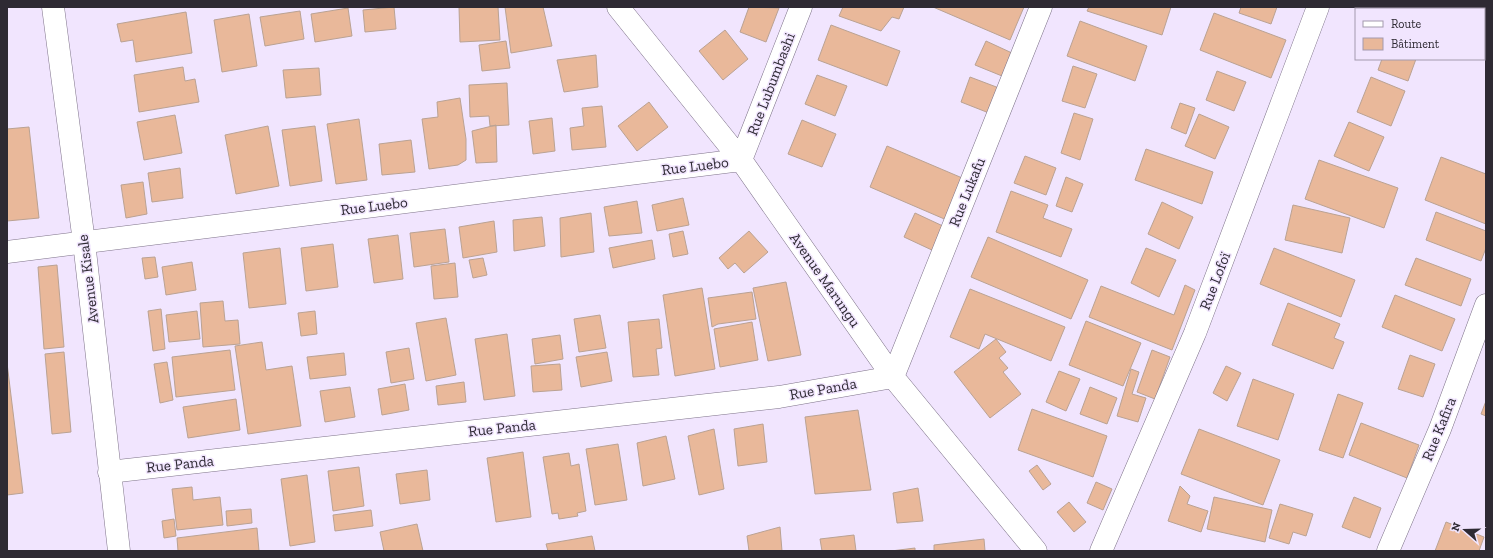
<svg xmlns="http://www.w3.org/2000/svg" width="1493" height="558" font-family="'Zilla Slab',serif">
  <rect width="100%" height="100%" fill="#f1e5fe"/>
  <path fill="#e9b89a" stroke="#baa293" d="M394,7L396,29L365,32L363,10Z
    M459,7H498L500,40L460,42Z
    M505,7H543L552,46L511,53Z
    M749,7L779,8L766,42L740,32Z
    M843,7H904L899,19L892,17L881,31L839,16Z
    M933,7H1024L1010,40Z
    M1089,7H1171L1162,35L1087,11Z
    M1241,7H1277L1271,24L1239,13Z
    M1398,7H1449L1454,9H1397Z
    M1473,7H1484L1483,9Z
    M348,8L352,36L315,42L311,14Z
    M300,11L304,39L265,46L260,17Z
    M186,12L192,53L136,62L133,40L121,42L117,24Z
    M1214,13L1286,40L1271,78L1200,50Z
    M249,14L257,66L222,72L214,20Z
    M1080,21L1147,46L1135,81L1067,56Z
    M1484,23L1486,24V59L1484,58Z
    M831,25L900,51L887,86L818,60Z
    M725,30L748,59L723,80L699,51Z
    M506,41L510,68L482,71L479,45Z
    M986,41L1012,53L1002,76L975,65Z
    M596,55L598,87L564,92L557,60Z
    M1382,59H1416L1408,81L1378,70Z
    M1073,66L1097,74L1085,108L1062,101Z
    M183,67L185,81L195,79L199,102L139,112L134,75Z
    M319,68L321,95L286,98L283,70Z
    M1217,71L1246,82L1234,111L1206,100Z
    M817,75L847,86L835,116L805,104Z
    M970,77L999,88L989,113L961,102Z
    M1371,77L1405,91L1391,126L1357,112Z
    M507,83L509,125L490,126L489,116L470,117L469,85Z
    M460,98L466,139V160L458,165L429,169L422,119L438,117L437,102Z
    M649,102L668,127L637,151L618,126Z
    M1180,103L1195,108L1186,134L1171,128Z
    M602,106L606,147L572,150L570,128L584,126L582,108Z
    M1074,113L1093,119L1080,160L1061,153Z
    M1199,114L1229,127L1215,159L1185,146Z
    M175,115L182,153L144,160L137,122Z
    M552,118L555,151L533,154L529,121Z
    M359,119L367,180L336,184L327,124Z
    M802,120L836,134L822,167L788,154Z
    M1349,122L1384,137L1369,171L1334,156Z
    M496,125L497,162L476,163L472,131Z
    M268,126L279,186L236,194L225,135Z
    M315,126L322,181L290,186L282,130Z
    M29,127L39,218L7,221V129Z
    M411,140L415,172L382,175L379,144Z
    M887,146L967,180L949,221L870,187Z
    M1146,149L1213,172L1202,204L1135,180Z
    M1025,156L1056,168L1046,195L1014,183Z
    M1441,157L1486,174V224L1425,200Z
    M1319,160L1398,188L1384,228L1305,199Z
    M180,168L183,198L152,202L148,173Z
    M1066,177L1083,184L1072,212L1056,206Z
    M143,182L147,214L126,218L121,185Z
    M1011,191L1048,205L1043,218L1072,229L1061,257L996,232Z
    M683,198L689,225L657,231L652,205Z
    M637,201L642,233L609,236L604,207Z
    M1162,202L1193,217L1179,249L1148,234Z
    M1293,205L1350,218L1342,253L1285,240Z
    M1436,212L1486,231V248L1481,261L1426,240Z
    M591,213L594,252L561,257L560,218Z
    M915,213L945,227L934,251L904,237Z
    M542,217L545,246L514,251L513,220Z
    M494,221L497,252L463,258L459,227Z
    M445,229L449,262L414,267L410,233Z
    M683,231L688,254L673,257L669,234Z
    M749,231L768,252L744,273L735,263L728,269L719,258Z
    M398,235L403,279L374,283L368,239Z
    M988,237L1088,280L1071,319L971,277Z
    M652,240L655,259L613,268L609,248Z
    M333,244L338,287L306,291L301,248Z
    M280,248L286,304L249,308L243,253Z
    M1146,248L1176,260L1159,297L1131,283Z
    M1274,248L1355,280L1341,317L1260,284Z
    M155,257L158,277L145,279L142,258Z
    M483,258L487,275L473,278L469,260Z
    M1416,258L1471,279L1461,306L1405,285Z
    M192,262L196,290L166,295L162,267Z
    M455,263L458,297L434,299L431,266Z
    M57,265L64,347L44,349L38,267Z
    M786,282L801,355L768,361L753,288Z
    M1185,285L1195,290L1172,350L1089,317L1101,286L1174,315Z
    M702,288L715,369L675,376L663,295Z
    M970,289L1065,327L1051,361L985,334L979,349L950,337Z
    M752,292L756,319L718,324L712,327L708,298Z
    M1395,295L1455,319L1442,351L1382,327Z
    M223,301L225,321L238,320L240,344L203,347L200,303Z
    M1288,303L1340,324L1334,338L1344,342L1333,369L1272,345Z
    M161,309L165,349L153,351L148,311Z
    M197,311L200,339L169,342L166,315Z
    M315,311L317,334L301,336L298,313Z
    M600,315L606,348L579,352L574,319Z
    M446,318L456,375L426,381L416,323Z
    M659,319L662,348L656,349L659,375L633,377L628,322Z
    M1086,321L1141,343L1123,386L1069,365Z
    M752,322L758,360L720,367L714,329Z
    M507,334L515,396L484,400L475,339Z
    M560,335L563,359L535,364L532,339Z
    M996,339L1006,352L999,358L1008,368L1003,372L1021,394L990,418L954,372Z
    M262,342L266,370L292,366L301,426L248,434L235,346Z
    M409,348L414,379L391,383L386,352Z
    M230,350L235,390L176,397L172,357Z
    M1152,350L1170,357L1155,399L1137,392Z
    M64,352L71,432L52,434L45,354Z
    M607,352L612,381L581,387L576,357Z
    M344,353L346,375L310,379L307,357Z
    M1410,355L1435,364L1423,397L1398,389Z
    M167,362L173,400L160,403L154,364Z
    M7,363L23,493L7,495Z
    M560,364L562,390L533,392L531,366Z
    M1226,366L1241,373L1227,401L1213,393Z
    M1131,369L1139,372L1132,394L1146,398L1138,422L1117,416Z
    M1059,371L1080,379L1066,411L1046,402Z
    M1253,379L1294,394L1278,440L1237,426Z
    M464,382L466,402L438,405L436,386Z
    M405,384L409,410L382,415L378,389Z
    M350,387L355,417L325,422L320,391Z
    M1090,387L1117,398L1107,424L1080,414Z
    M1338,394L1363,403L1343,458L1319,450Z
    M236,399L240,430L188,438L183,407Z
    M1486,401V416L1481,414Z
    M1032,409L1107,436L1093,477L1018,450Z
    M858,410L871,490L815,494L805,417Z
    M1361,423L1419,445L1407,478L1349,455Z
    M763,424L767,462L738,466L734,429Z
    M714,429L724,489L699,495L688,436Z
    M1199,429L1280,460L1263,505L1181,474Z
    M666,436L675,479L643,486L637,443Z
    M618,444L627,500L595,505L586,449Z
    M523,452L531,517L496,522L487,458Z
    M569,453L571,466L579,464L586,511L577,513L578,516L559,519L558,513L552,514L543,457Z
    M1037,465L1051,484L1043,490L1029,471Z
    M359,467L364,506L333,511L328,471Z
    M427,470L430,500L400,504L396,474Z
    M307,475L315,542L290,546L281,479Z
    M1096,482L1112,489L1103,510L1087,503Z
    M1180,486L1190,496L1187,504L1208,511L1201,532L1168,521Z
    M192,487L193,500L220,497L223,525L177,530L172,489Z
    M918,488L923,521L897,523L893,493Z
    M1214,497L1272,510L1265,542L1207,529Z
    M1354,497L1381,508L1370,538L1342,527Z
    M1069,502L1086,522L1074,532L1057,512Z
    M1280,504L1313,514L1306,536L1293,532L1289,544L1269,538Z
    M251,509L252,523L227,526L226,511Z
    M371,510L373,526L335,531L333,515Z
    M174,519L176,536L164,538L162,521Z
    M1446,522L1484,537L1479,551H1435Z
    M417,524L423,551H384L380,532Z
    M780,527L782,551H749L747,536Z
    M257,528L259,551H178L177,538Z
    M854,535L856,551H822L820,539Z
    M592,536L595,551H548L546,544Z
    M984,539L985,551H934V545Z
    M915,548V551H891Z"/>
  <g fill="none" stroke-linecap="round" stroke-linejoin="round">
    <defs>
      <path id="street" d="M618,7L741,160L893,377L1036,551
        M7,252L741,160L801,7
        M109,472L779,397L893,377L1041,7
        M1101,551L1195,333L1318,7
        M1388,551L1440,429L1486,305"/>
      <path id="secondary" d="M53,7L84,242L119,551"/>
    </defs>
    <use href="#street" stroke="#7e7389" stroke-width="23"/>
    <use href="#secondary" stroke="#7e7389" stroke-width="23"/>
    <use href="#street" stroke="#fff" stroke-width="22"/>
    <use href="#secondary" stroke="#fff" stroke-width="22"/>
  </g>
  <g text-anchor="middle" stroke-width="3" stroke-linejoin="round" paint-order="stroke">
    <g font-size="15" fill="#2e2a33" stroke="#f1e5fe">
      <text transform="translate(771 84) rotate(-69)" y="5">Rue Lubumbashi</text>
      <text transform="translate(695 166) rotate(-7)" y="5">Rue Luebo</text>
      <text transform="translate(967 192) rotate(-68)" y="5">Rue Lukafu</text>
      <text transform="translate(374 206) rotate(-7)" y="5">Rue Luebo</text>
      <text transform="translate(88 279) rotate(-97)" y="5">Avenue Kisale</text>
      <text transform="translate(825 280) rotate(55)" y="5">Avenue Marungu</text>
      <text transform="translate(1215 281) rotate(-69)" y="5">Rue Lofoï</text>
      <text transform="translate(823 389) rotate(-10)" y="5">Rue Panda</text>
      <text transform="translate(502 428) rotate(-6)" y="5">Rue Panda</text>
      <text transform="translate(1439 429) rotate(-68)" y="5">Rue Kafira</text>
      <text transform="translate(180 464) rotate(-6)" y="5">Rue Panda</text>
    </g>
  </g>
  <rect width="1493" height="558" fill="none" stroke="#2e2a33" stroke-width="16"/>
  <rect x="1355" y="8" width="130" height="52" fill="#f1e5fe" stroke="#a39aad"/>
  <rect x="1363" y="21" width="20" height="6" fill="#ffffff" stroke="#a39aad"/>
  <text x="1391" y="28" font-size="12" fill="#2e2a33">Route</text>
  <rect x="1363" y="38" width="20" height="12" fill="#e9b89a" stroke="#a39aad"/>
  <text x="1391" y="48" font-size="12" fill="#2e2a33">Bâtiment</text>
  <g transform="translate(1465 530) rotate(290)" stroke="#f1e5fe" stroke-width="3" paint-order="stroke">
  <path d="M0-3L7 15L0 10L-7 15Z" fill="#2e2a33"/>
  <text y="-6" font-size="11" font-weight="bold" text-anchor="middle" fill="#2e2a33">N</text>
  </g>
</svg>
